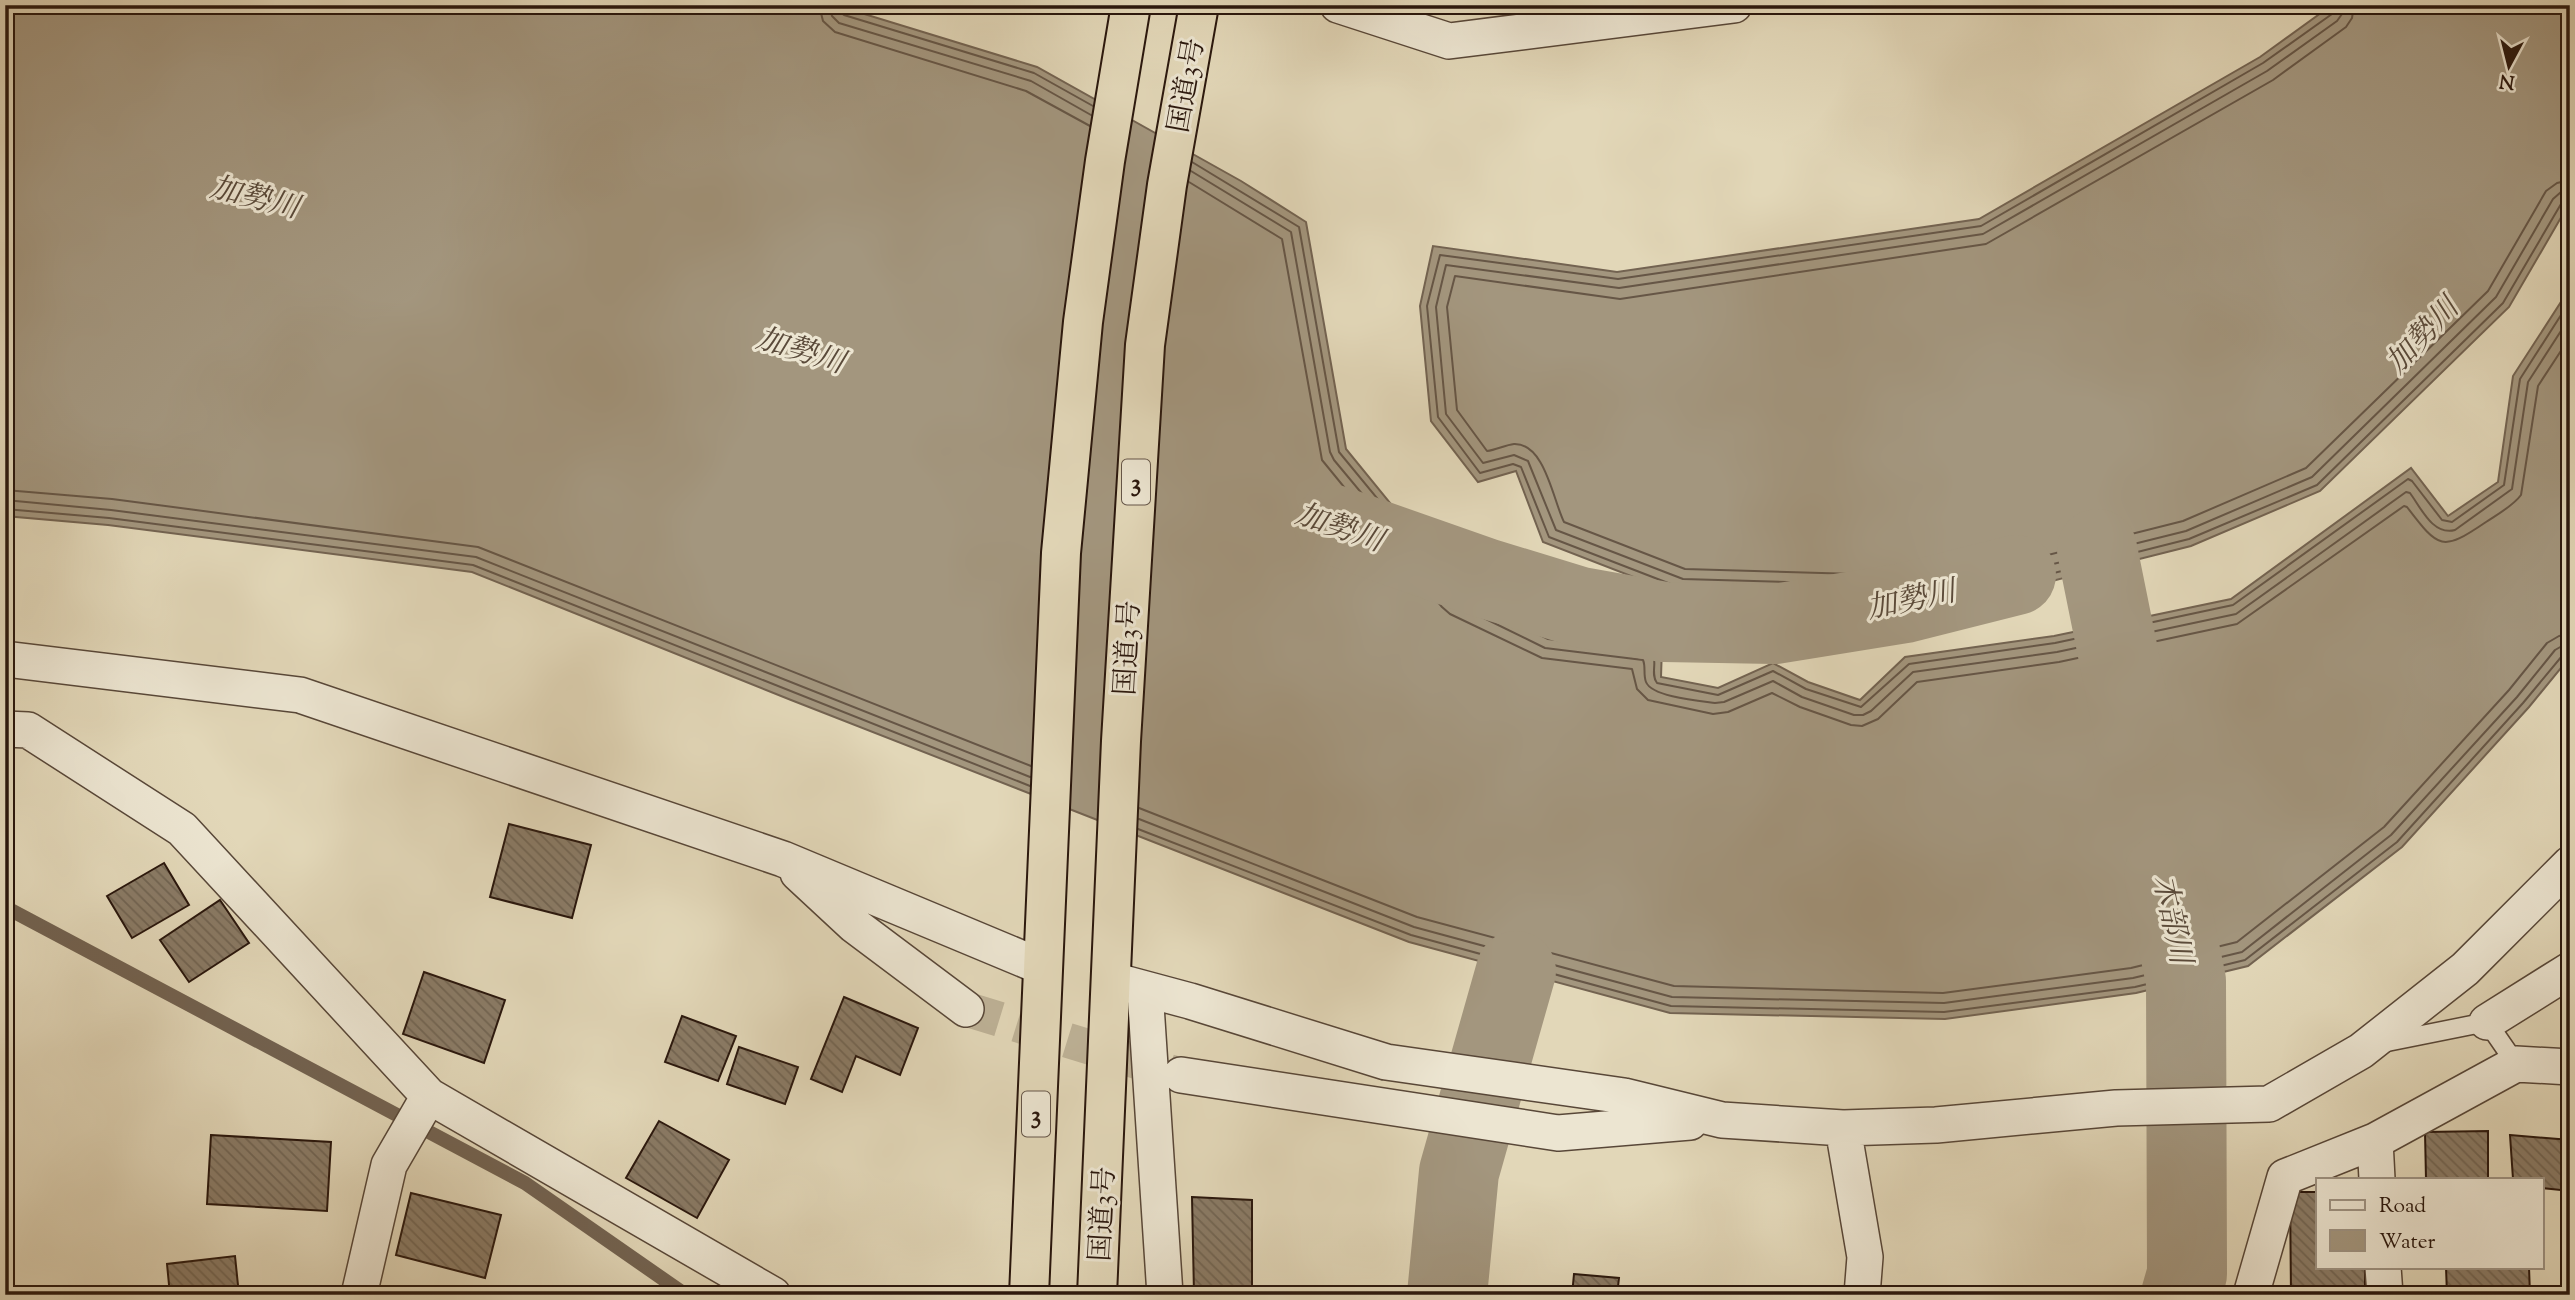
<svg xmlns="http://www.w3.org/2000/svg" width="2575" height="1300" font-family="'Sorts Mill Goudy','Noto Serif JP',serif">
  <defs>
    <pattern id="building-back-hatch" width="6" height="6" patternUnits="userSpaceOnUse" patternTransform="scale(1.75)"><rect width="6" height="6" fill="#8a7b66"/><path d="M-1 5l2 2M0 0l6 6M5-1l2 2" fill="none" stroke="#716452"/></pattern>
  </defs>
  <rect width="100%" height="100%" fill="#e2d7b8"/>
  <filter id="stains"><feTurbulence type="fractalNoise" baseFrequency=".00286" numOctaves="4"/><feColorMatrix values="0 0 0 0 .2 0 0 0 0 .09 0 0 0 0 .02 0 0 0 .5 -.17"/></filter>
  <radialGradient id="worn" r=".72"><stop offset=".6" stop-color="#630" stop-opacity="0"/><stop offset="1" stop-color="#630" stop-opacity=".3"/></radialGradient>
  <path fill="#a3967e" stroke="#736351" stroke-width="2" d="M5,5H835L1037,67L1241,181L1306,222L1346,449L1461,590L1550,633L1662,646L1661,677L1718,688L1773,663L1808,682L1860,700L1905,657L2054,636L2231,599L2411,468L2448,516L2498,482L2513,376L2570,288V657L2529,707L2402,847L2248,966L2136,993L1945,1019L1670,1013L1409,942L791,700L472,572L108,525L5,516Z
    M2332,5H2570V202L2509,307L2320,491L2191,546L1964,603L1680,595L1543,542L1516,471L1478,482L1431,421L1420,306L1433,246L1617,272L1979,219L2260,57Z"/>
  <g fill="none" stroke-linecap="round" stroke-linejoin="round">
    <path stroke="#665646" stroke-width="2" d="M819,5L823,21L835,32L1026,91L1090,126
      M829,5L832,16L839,23L1031,81L1091,115
      M838,5L839,11L844,15L1034,73L1093,106
      M2335,5L2332,14L2263,63L1981,226L1618,279L1440,255L1427,306L1438,417L1480,473L1513,464L1521,467L1549,537L1681,588L1962,596L2189,539L2317,485L2503,303L2561,204L2570,200
      M2344,5L2342,14L2337,21L2267,71L1983,234L1619,288L1446,265L1436,307L1446,414L1483,463L1514,455L1528,461L1556,530L1683,579L1961,587L2186,531L2312,477L2496,297L2553,199L2561,192L2570,191
      M2354,5L2352,18L2346,27L2273,80L1986,244L1620,299L1455,276L1447,307L1457,410L1487,451C1496,450 1505,445 1514,444C1545,443 1553,500 1564,522L1685,569L1960,577L2183,521L2306,468L2488,291L2546,191L2557,183L2570,180
      M1192,162L1299,227L1339,452L1456,594L1548,639L1652,652C1658,661 1650,674 1657,683L1718,695L1773,671L1806,689L1861,707L1909,664L2055,643L2233,605L2408,479L2412,481L2442,520L2452,522L2504,485L2520,379L2570,301
      M1191,171L1291,232L1330,452L1334,460L1453,603L1545,648L1643,660C1646,667 1643,674 1646,682C1652,697 1700,701 1715,703L1724,702L1773,681L1802,697L1854,715H1863L1871,711L1913,672L2057,652L2236,614L2406,492L2410,493C2421,508 2433,536 2455,530L2512,489L2528,382L2570,317
      M1189,182L1282,239L1322,460L1442,607L1450,614L1542,658L1632,669L1637,689L1648,700L1713,714L1728,712L1772,693L1800,707L1851,725L1862,726L1878,719L1917,682L2059,662L2237,624L2404,506L2407,507C2439,549 2442,552 2486,522C2498,514 2513,506 2521,495L2538,386L2570,337
      M5,490L112,499L478,547L1031,766
      M5,500L111,510L476,557L1030,777
      M5,509L109,518L473,565L1030,786
      M1139,808L1417,917L1674,986L1943,993L2131,968L2237,942L2384,827L2509,690L2547,643L2559,636L2570,634
      M1139,819L1414,927L1672,997L1944,1003L2133,978L2242,952L2391,835L2517,697L2555,650L2562,646L2570,645
      M1138,829L1411,935L1671,1006L1944,1012L2135,987L2245,960L2397,842L2523,703L2562,656L2570,653"/>
    <path stroke="#736351" stroke-width="14" d="M5,907L525,1183L686,1295"/>
    <path stroke="#a3967e" stroke-width="80" d="M1334,525L1485,578L1580,607L1664,622L1775,624L1905,603L2016,575
      M2097,549L2134,732
      M2164,874L2186,981L2187,1274L2181,1295
      M1447,1295L1459,1172L1516,971"/>
  </g>
  <path fill="url(#building-back-hatch)" stroke="#2a170d" stroke-width="2" d="M509,824L591,845L572,918L490,897Z
    M164,863L189,905L132,938L107,896Z
    M220,900L249,943L189,982L160,940Z
    M424,972L505,1000L484,1063L403,1034Z
    M844,997L918,1028L900,1075L856,1056L842,1092L811,1079Z
    M682,1016L736,1036L718,1081L665,1062Z
    M739,1047L798,1067L785,1104L727,1084Z
    M659,1121L729,1160L697,1218L626,1178Z
    M2488,1131V1179H2426L2425,1132Z
    M211,1135L331,1142L327,1211L207,1204Z
    M2510,1135L2570,1140V1191L2542,1188V1179H2513Z
    M2290,1192H2318V1267H2365V1292L2291,1294Z
    M411,1193L501,1215L485,1278L396,1255Z
    M1192,1197L1252,1200V1295L1194,1294Z
    M235,1256L239,1295H170L167,1264Z
    M2446,1267H2529L2530,1295H2447Z
    M1574,1274L1619,1278L1617,1295H1572Z"/>
  <g fill="none" stroke-linecap="round" stroke-linejoin="round">
    <path stroke="#bdb196" stroke-width="35" stroke-dasharray="35 18" stroke-linecap="butt" d="M966,1009L1177,1074"/>
    <defs>
      <path id="lane" d="M2382,1043L2487,1022L2516,1064"/>
      <path id="street" d="M1338,5L1449,41L1734,5
        M5,659L300,695L783,859L1042,967
        M5,729L28,730L182,829L429,1096L773,1295
        M798,873L854,925L966,1009
        M1112,980L1190,1001L1386,1062L1624,1096L1722,1120L1843,1128L1936,1125L2116,1108L2269,1104L2361,1051L2465,969L2570,864
        M1145,990L1165,1295
        M2487,1022L2570,970
        M1181,1075L1558,1133L1690,1122
        M1843,1128L1865,1257L1862,1295
        M2375,1141L2377,1179
        M2383,1267L2385,1295
        M359,1295L389,1165L429,1096
        M2251,1295L2285,1177L2375,1141L2516,1064L2570,1067"/>
      <path id="highway" d="M1029,1295L1061,553L1083,322L1105,161L1131,5
        M1097,1295L1121,741L1145,345L1167,185L1199,5"/>
    </defs>
    <use href="#lane" stroke="#584738" stroke-width="21"/>
    <use href="#street" stroke="#584738" stroke-width="38"/>
    <use href="#highway" stroke="#2a170d" stroke-width="42"/>
    <use href="#lane" stroke="#ece5d1" stroke-width="18"/>
    <use href="#street" stroke="#ece5d1" stroke-width="35"/>
    <use href="#highway" stroke="#e2d7b8" stroke-width="38"/>
  </g>
  <g text-anchor="middle" stroke-width="6" stroke-linejoin="round" paint-order="stroke">
    <g fill="#ece5d1" stroke="#645548" stroke-width="2">
      <rect x="1122" y="459.5" width="28" height="45" rx="5"/>
      <rect x="1022" y="1091.5" width="28" height="45" rx="5"/>
    </g>
    <g font-size="26" font-weight="bold" fill="#2a170d">
      <text x="1136" y="491">3</text>
      <text x="1036" y="1123">3</text>
    </g>
    <g font-size="28" fill="#2a170d" stroke="#ece5d1">
      <text transform="translate(1185 85) rotate(-80)" y="10">国道3号</text>
      <text transform="translate(1126 648) rotate(-87)" y="10">国道3号</text>
      <text transform="translate(1101 1214) rotate(-87)" y="10">国道3号</text>
    </g>
    <g font-size="30" font-style="italic" fill="#5a4a3a" stroke="#ece5d1">
      <text transform="translate(255 197) rotate(14)" y="10">加勢川</text>
      <text transform="translate(2422 335) rotate(-47)" y="10">加勢川</text>
      <text transform="translate(801 350) rotate(17)" y="10">加勢川</text>
      <text transform="translate(1340 527) rotate(19)" y="10">加勢川</text>
      <text transform="translate(1911 599) rotate(-12)" y="10">加勢川</text>
      <text transform="translate(2173 919) rotate(78)" y="10">木部川</text>
    </g>
  </g>
  <rect width="2575" height="1300" fill="none" stroke="#e2d7b8" stroke-width="28"/>
  <rect x="7" y="7" width="2561" height="1286" fill="none" stroke="#2a170d" stroke-width="3.5"/>
  <rect x="14" y="14" width="2547" height="1272" fill="none" stroke="#2a170d" stroke-width="2"/>
  <rect x="2316" y="1178" width="228" height="91" fill="#ece5d1" stroke="#9e9383" stroke-width="2"/>
  <rect x="2330" y="1200" width="35" height="10" fill="#ece5d1" stroke="#9e9383" stroke-width="2"/>
  <text x="2379" y="1212" font-size="21" fill="#2a170d">Road</text>
  <rect x="2330" y="1230" width="35" height="21" fill="#a3967e" stroke="#9e9383" stroke-width="2"/>
  <text x="2379" y="1248" font-size="21" fill="#2a170d">Water</text>
  <g transform="translate(2509 66) rotate(187)" stroke="#ece5d1" stroke-width="5" paint-order="stroke">
  <path d="M0-5L12 26L0 18L-12 26Z" fill="#2a170d"/>
  <text y="-10" font-size="19" font-weight="bold" text-anchor="middle" fill="#2a170d">N</text>
  </g>
  <rect width="100%" height="100%" filter="url(#stains)"/>
  <rect width="100%" height="100%" fill="url(#worn)"/>
</svg>
